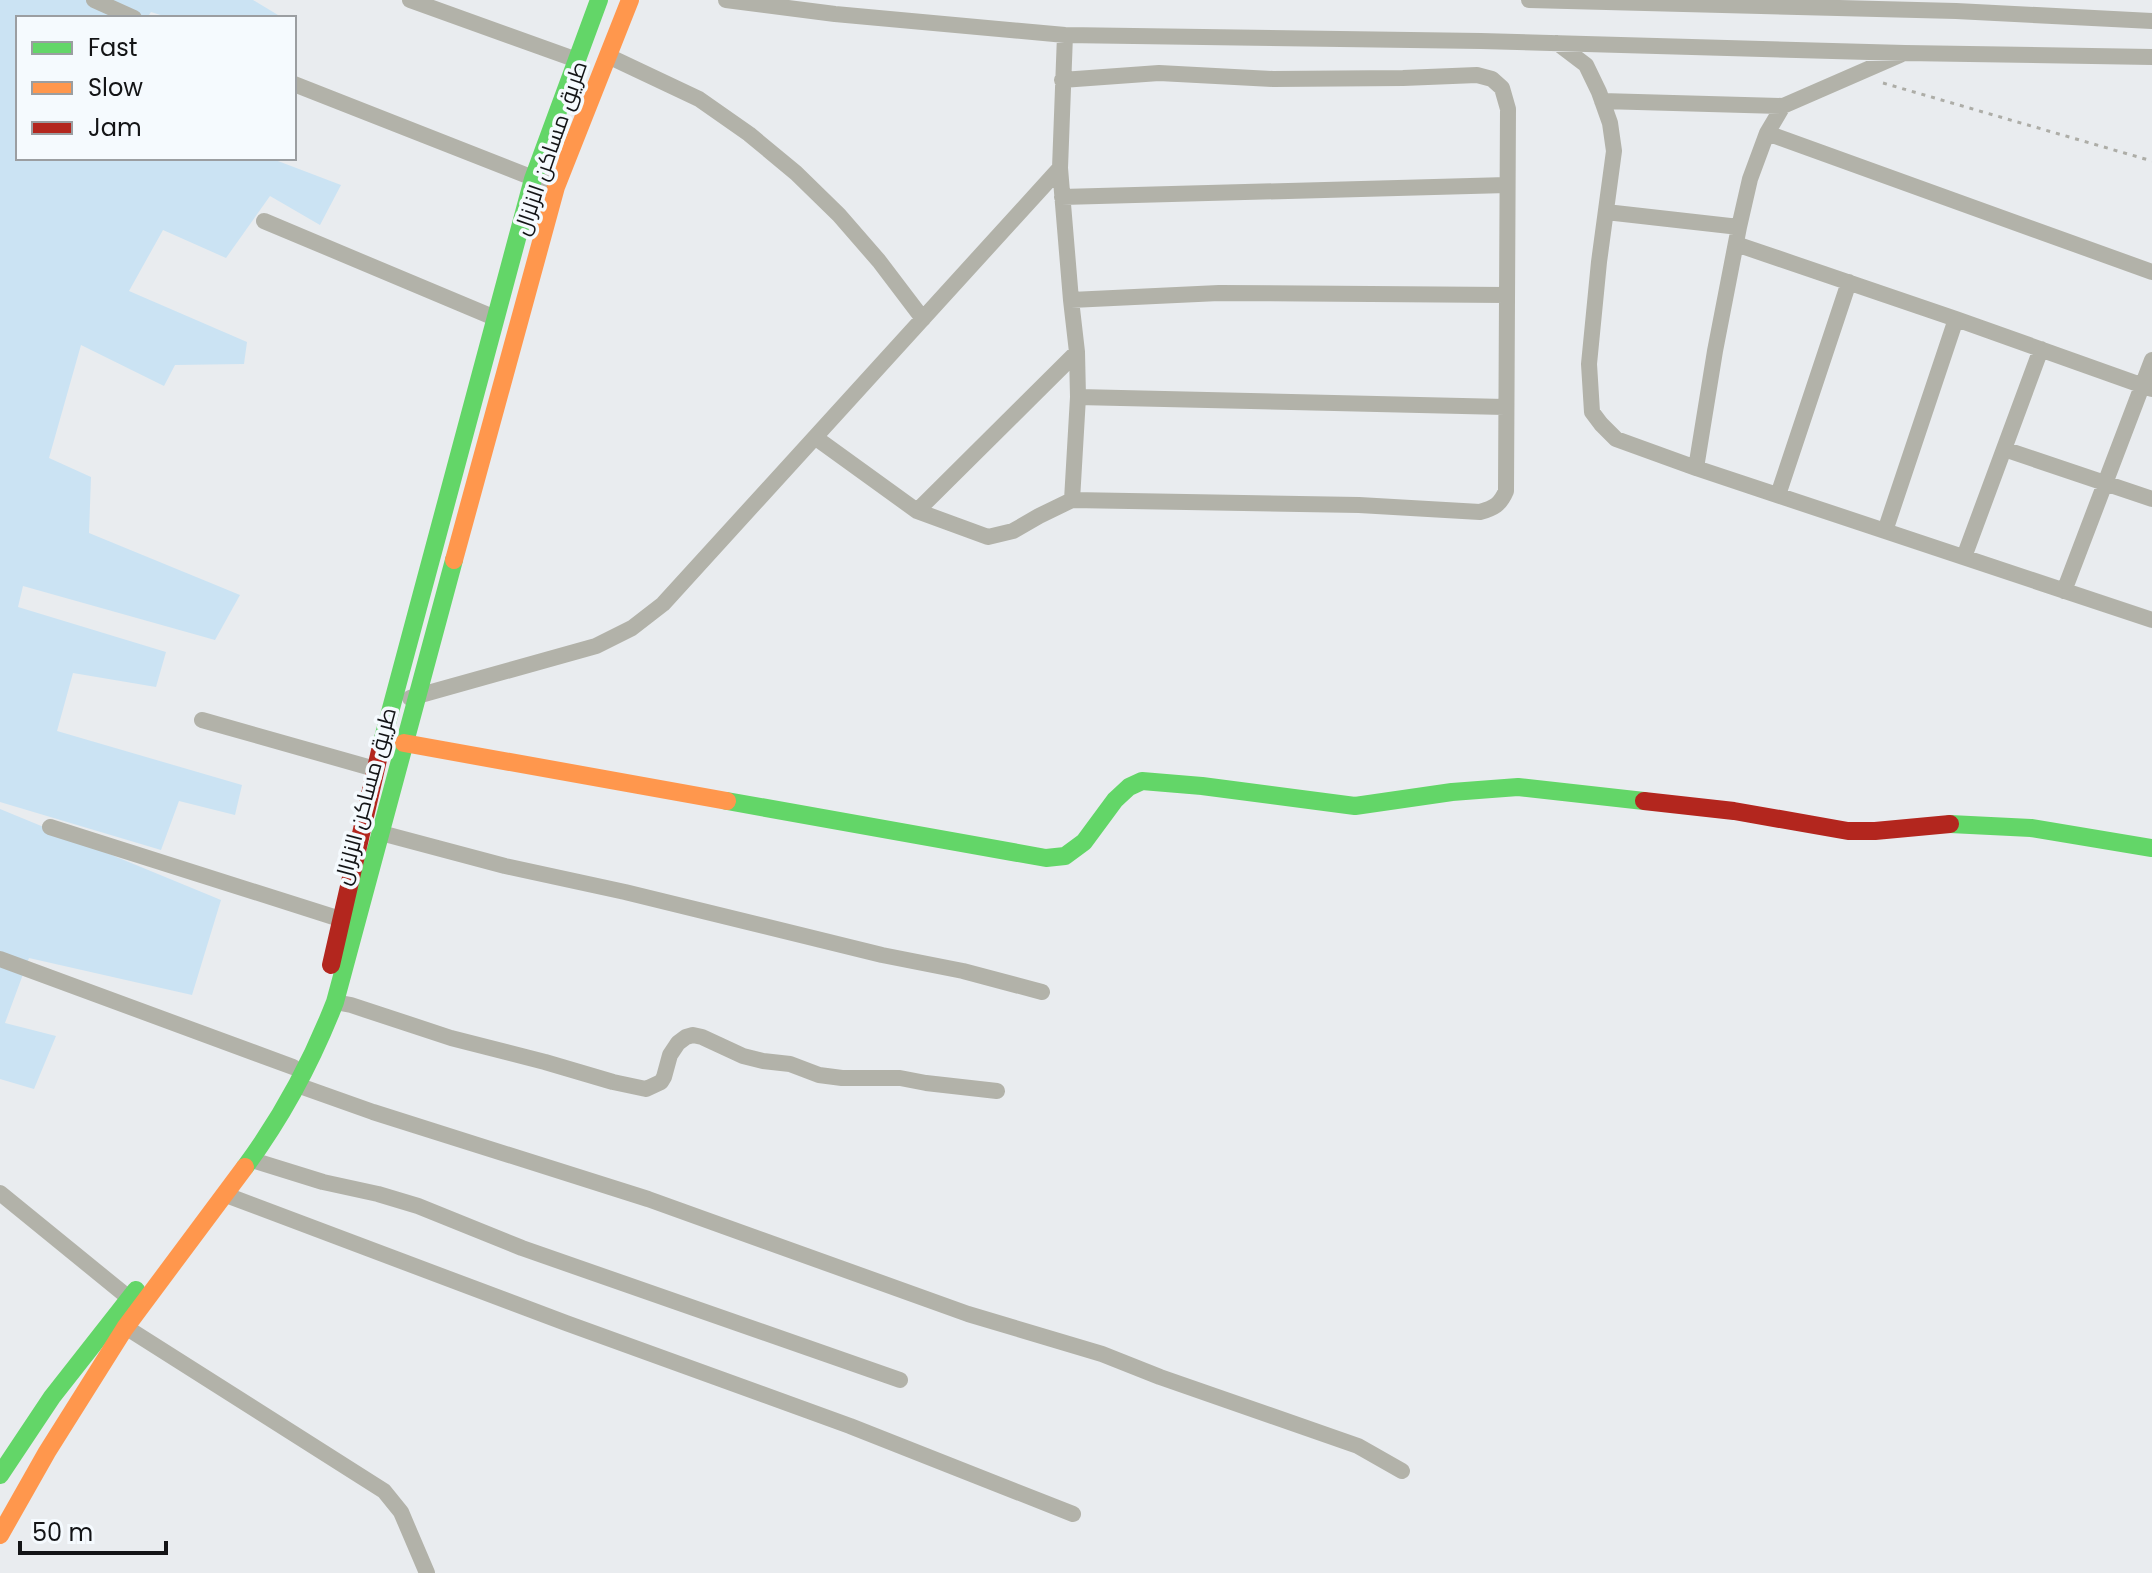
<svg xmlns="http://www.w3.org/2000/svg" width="2152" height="1573" font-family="Poppins,Cairo,sans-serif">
  <rect width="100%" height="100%" fill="#e9ecef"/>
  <path fill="#cbe3f3" d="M0,0H253L278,15L276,18H170L151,12L147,18H18V158H270L341,185L320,225L270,196L226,258L163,230L129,291L247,342L244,364L175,365L164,386L81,345L49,458L91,477L89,533L240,595L215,640L23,586L18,607L166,652L156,687L73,673L57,731L242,785L235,815L179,801L161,850L0,802Z
    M0,809L221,900L192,995L29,958L5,1023L56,1036L34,1089L0,1079Z"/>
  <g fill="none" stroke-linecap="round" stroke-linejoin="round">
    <path stroke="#adada7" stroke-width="3" stroke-dasharray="4 6" stroke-linecap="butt" d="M1883,83L2152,161"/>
    <path stroke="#b2b2a9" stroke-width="16" d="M94,0L134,18
      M410,0L577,60
      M726,0L835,14L1065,35L1481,41L1905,53L2152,57
      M1529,0L1956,11L2152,21
      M1065,35L1060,168L1071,300L1077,352L1078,397L1072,500
      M1557,43L1586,65L1599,92L1610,123L1614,151L1599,262L1589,364L1592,412L1601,424L1616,439L1696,468L2152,620
      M608,56L699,99L749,134L796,173L839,215L879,261L923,319
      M294,84L556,187
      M1602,101L1783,106
      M1767,133L2152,272
      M1062,197L1507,185
      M1606,212L1739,227
      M264,221L495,318
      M1736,244L1956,319L2152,389
      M1071,300L1219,293L1506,295
      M1078,397L1505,407
      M816,438L917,511L988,537L1013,531L1039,516L1072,500L1359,505L1480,512C1494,508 1500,505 1506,491L1508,109L1502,88L1492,79L1477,75L1403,78L1273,79L1159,73L1062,80
      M2004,449L2152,499
      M1696,468L1715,351L1739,227L1750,179L1767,133L1783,106L1900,55
      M1778,495L1849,282
      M917,511L1077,352
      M1885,531L1956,319
      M1964,557L2041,349
      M2064,591L2152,360
      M410,698L596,646L632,628L663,604L1060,168
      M202,720L375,769
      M50,827L340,919
      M381,833L505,866L625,892L882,955L963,971L1042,992
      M0,959L293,1067
      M335,1002L351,1005L451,1038L545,1062L613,1082L646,1089L661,1082L664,1077L670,1055L678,1043L686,1037L693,1035L702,1037L743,1056L763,1061L790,1064L819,1075L842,1078H900L926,1083L997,1091
      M297,1085L373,1112L648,1199L968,1314L1102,1354L1160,1377L1358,1446L1402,1471
      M252,1160L323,1182L378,1194L418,1206L522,1248L900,1380
      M0,1193L129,1298
      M226,1195L566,1323L850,1426L1073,1514
      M116,1321L384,1491L401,1512L427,1573"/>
    <path stroke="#63d668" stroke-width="18" d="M382,742L533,179L599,0
      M727,801L1046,858L1065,856L1084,842L1115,800L1129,787L1142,781L1202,786L1355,806L1452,792L1518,787L1644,801
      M1950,824L2031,828L2152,848
      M245,1167C282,1117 312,1061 335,1002L454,560
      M0,1475L52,1397L136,1290"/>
    <path stroke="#ff974d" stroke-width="18" d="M454,560L556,187L630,0
      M404,743L727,801
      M0,1535L47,1452L125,1328L245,1167"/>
    <path stroke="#b3261e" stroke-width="18" d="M1644,801L1734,811L1848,831H1875L1950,824
      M331,965L382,742"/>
  </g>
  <g text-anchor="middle" stroke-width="7" stroke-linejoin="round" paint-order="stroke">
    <g font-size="22" fill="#131416" stroke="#f5fafe">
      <text transform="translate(550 148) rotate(-71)" y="8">طريق مساكن الزلزال</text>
      <text transform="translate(365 796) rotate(-75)" y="8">طريق مساكن الزلزال</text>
    </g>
  </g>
  <rect x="16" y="16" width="280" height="144" fill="#f5fafe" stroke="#9b9ea1" stroke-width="2"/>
  <rect x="32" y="42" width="40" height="12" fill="#63d668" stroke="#9b9ea1" stroke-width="2"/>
  <text x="88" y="56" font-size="24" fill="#131416">Fast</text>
  <rect x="32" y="82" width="40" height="12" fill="#ff974d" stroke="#9b9ea1" stroke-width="2"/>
  <text x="88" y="96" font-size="24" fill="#131416">Slow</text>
  <rect x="32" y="122" width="40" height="12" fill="#b3261e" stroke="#9b9ea1" stroke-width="2"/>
  <text x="88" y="136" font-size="24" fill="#131416">Jam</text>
  <path d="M20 1541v12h146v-12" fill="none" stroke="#131416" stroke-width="4"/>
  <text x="32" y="1541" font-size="24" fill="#131416" stroke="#f5fafe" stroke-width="6" paint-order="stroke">50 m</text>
</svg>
